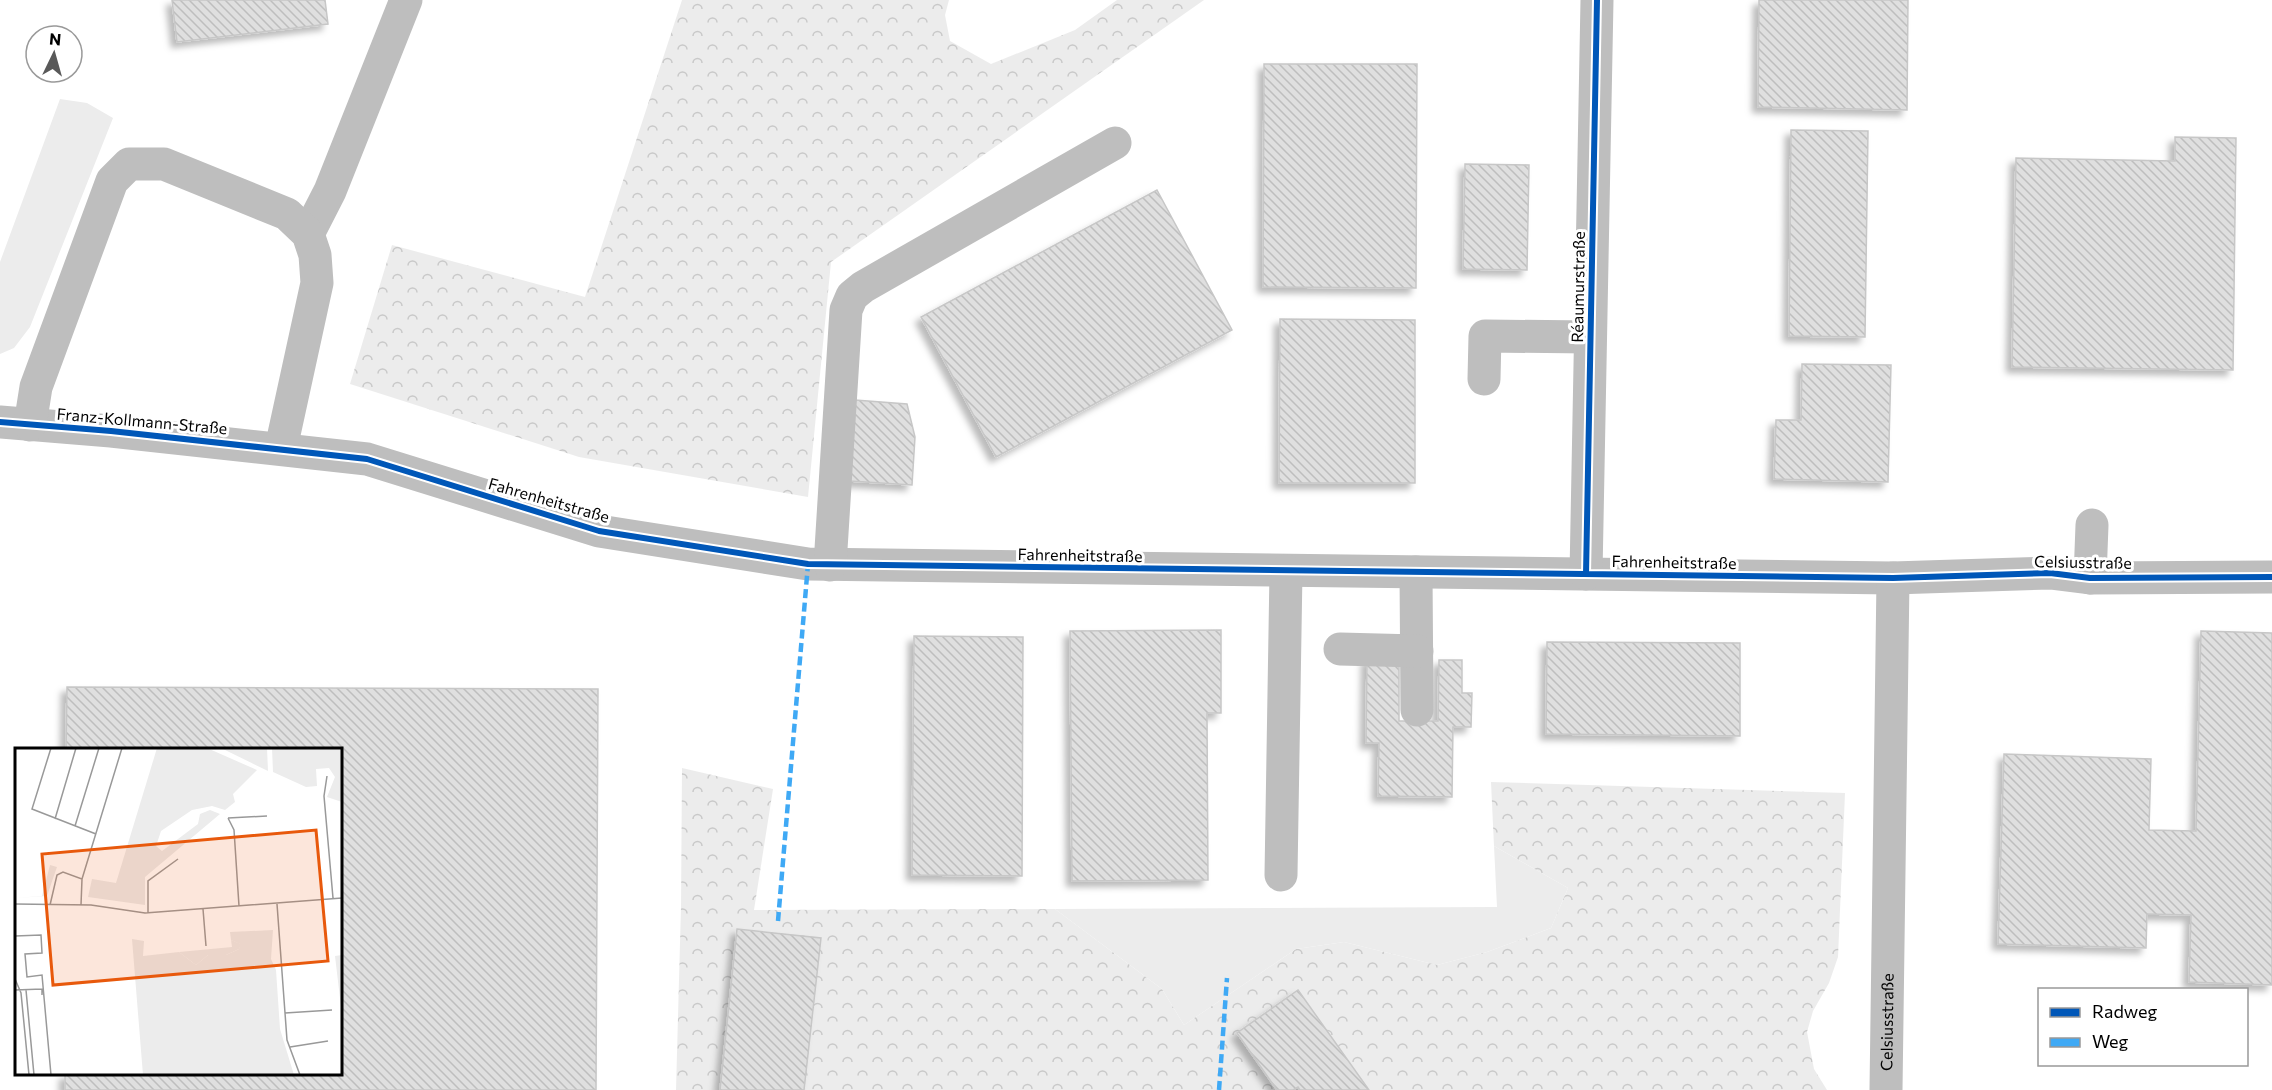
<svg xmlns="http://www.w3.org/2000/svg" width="2272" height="1090" font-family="Commissioner,sans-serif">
  <defs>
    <pattern id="forest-crowns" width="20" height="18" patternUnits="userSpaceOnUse" patternTransform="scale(1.5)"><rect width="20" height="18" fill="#ececec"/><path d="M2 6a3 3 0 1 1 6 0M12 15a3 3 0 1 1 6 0" fill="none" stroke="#c9c9c9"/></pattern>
    <pattern id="building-back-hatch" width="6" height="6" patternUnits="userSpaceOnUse" patternTransform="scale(1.5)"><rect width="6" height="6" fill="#dfdfdf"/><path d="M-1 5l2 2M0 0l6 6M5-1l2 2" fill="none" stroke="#bebebe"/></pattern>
    <filter id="shadow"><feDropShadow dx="-5.5" dy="5.5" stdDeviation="3" flood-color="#0004"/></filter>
  </defs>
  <rect width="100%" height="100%" fill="#fff"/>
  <path fill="#ececec" d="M60,99L87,103L113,118L30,327L14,348L0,354V262Z
    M1494,846L1568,888L1551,928L1487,952L1437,965L1344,942L1296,949L1184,1025L1162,989L1055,909L1497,907Z"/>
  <path fill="url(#forest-crowns)" d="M682,0H949L945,15L950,41L991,64L1075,30L1117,0H1204L831,262L808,497L579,457L350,384L392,245L585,297Z
    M682,768L773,789L754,910L1055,909L1162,989L1184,1025L1296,949L1344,942L1437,965L1487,952L1551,928L1568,888L1494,846L1491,782L1845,793L1838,957L1829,983L1813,1011L1807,1032L1814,1069L1827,1090H676L681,907Z"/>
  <path fill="url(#building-back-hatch)" stroke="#c7c7c7" stroke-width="1.5" filter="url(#shadow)" d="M172,0H325L328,24L177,42Z
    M1759,0H1908L1907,110L1758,107Z
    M1264,64H1417L1416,288L1263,287Z
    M1791,130L1868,131L1865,337L1789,336Z
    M2175,137L2236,138L2233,370L2012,367L2016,158L2175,161Z
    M1465,164L1529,165L1527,270L1463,269Z
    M1157,190L1232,330L996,457L921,317Z
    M1280,319L1415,320V483H1279Z
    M1802,364L1891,365L1888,482L1774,479L1776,420H1801Z
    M855,400L907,404L915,437L912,485L850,481Z
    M1221,630V713H1207L1208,880L1072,881L1070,631Z
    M2201,631L2272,633V985L2189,982L2191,915L2147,914L2146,948L1998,944L2004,754L2151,759L2149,830L2196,831Z
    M914,636L1023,637L1022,876L912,875Z
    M1547,642L1740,643V736L1546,734Z
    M1367,658H1399V721H1438L1439,660H1462V693H1472L1471,727H1453L1452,797L1378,796L1379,743H1366Z
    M67,687L598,689L596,1090H65V1074H340V750H66Z
    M737,929L821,938L804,1090H720Z
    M1298,990L1369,1090H1300L1298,1087L1293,1090H1277L1237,1033Z"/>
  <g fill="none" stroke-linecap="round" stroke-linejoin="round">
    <g stroke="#bebebe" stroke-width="33">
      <path d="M308,234L330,191L406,0"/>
      <path d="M1484,379L1485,336L1590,337"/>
      <path d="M0,422L111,431L367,459L599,531L808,564L1893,578L2050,573L2090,578L2272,577"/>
      <path d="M30,425L36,387L112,181L129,164H164L287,214L308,234L315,255L317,283L281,448"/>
      <path d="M830,565L846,310L852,296L863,287L1115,143"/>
      <path d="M1416,572L1417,710"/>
      <path d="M1586,574L1597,0"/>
      <path d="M2090,578L2092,525"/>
      <path d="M1340,649L1417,651"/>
      <path d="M1281,875L1286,571"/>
      <path id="s1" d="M1886,1090L1893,578"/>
    </g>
    <path stroke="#3fa9f5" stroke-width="4.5" stroke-dasharray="9 4.5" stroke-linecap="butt" d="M778,921L808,564
      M1219,1090L1227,978"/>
    <defs>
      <path id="cycleway" d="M0,422L111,431L367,459L599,531L808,564L1893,578L2050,573L2090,578L2272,577
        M1586,574L1597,0"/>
    </defs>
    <use href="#cycleway" stroke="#fff" stroke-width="10"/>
    <use href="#cycleway" stroke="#0057b8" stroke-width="6"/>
  </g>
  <g text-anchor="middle" stroke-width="6" stroke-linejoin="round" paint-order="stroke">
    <g font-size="16" fill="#000" stroke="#fff">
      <text transform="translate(1578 287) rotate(-89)" y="6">Réaumurstraße</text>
      <text transform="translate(142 421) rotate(5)" y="6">Franz-Kollmann-Straße</text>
      <text transform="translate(549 500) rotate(16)" y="6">Fahrenheitstraße</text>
      <text transform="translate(1080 555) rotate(1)" y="6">Fahrenheitstraße</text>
      <text transform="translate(1674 562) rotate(1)" y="6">Fahrenheitstraße</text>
      <text transform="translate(2083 562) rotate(1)" y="6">Celsiusstraße</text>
      <text dy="6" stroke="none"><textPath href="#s1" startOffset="68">Celsiusstraße</textPath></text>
    </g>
  </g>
  <g transform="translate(15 748)">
    <rect width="327" height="327" fill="#fff"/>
    <path d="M35,117L42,119L32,148L0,150L27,148ZM216,192L226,196L224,201L211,207H193L181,217L164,204L217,199Z" fill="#ececec"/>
    <path d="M142,0H192L242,22L218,46L220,54L210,62L197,58L177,62L146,83L141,98L147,103L183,76L185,66L195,62L205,66L130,129V157L73,149L77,131L101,135ZM206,0H252L253,23ZM257,0H327V54L312,49L320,29L314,20L301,21L302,38L291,39L258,24ZM258,182L256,211L261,222L265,281L279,327H128L117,191L129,193L128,208L164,204L181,217L193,207H211L224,201L225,196L216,192L215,184ZM327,207V267L320,208Z" fill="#ececec"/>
    <path fill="none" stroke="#999" stroke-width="1.5" d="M36,0L17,61L81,86M312,28L309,48L318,150M213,70L219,82L224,158M213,70L252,68M40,71L61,0M60,78L84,0M67,131L107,0M0,156L76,157L130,165L327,150M262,156L272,292L285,327M35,157L42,127L48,124L67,131L66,157M188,161L191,198M133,165V133L163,111M0,188L26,187L27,205L10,206L12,229L27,227L36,327M0,231L6,245L14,327M0,242L27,241V247M11,242L19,327M270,265L317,262M275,299L313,293"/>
    <path fill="#e8590c" fill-opacity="0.15" stroke="#e8590c" stroke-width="3" d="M301,82L313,213L38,237L27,106Z"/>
    <rect width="327" height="327" fill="none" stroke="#000" stroke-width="3"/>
  </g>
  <rect x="2038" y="988" width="210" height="78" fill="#ffffff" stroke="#999999" stroke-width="1.5"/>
  <rect x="2050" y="1008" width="30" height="9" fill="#0057b8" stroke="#999999" stroke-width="1.5"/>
  <text x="2092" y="1018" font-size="18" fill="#000000">Radweg</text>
  <rect x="2050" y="1038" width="30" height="9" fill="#3fa9f5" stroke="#999999" stroke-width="1.5"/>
  <text x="2092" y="1048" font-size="18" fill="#000000">Weg</text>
  <g transform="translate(54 54) rotate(5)"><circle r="28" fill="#ffffff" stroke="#999999" stroke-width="1.5"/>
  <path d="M0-4.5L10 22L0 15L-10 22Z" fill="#595959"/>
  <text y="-9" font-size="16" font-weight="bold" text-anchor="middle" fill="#000000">N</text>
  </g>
</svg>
